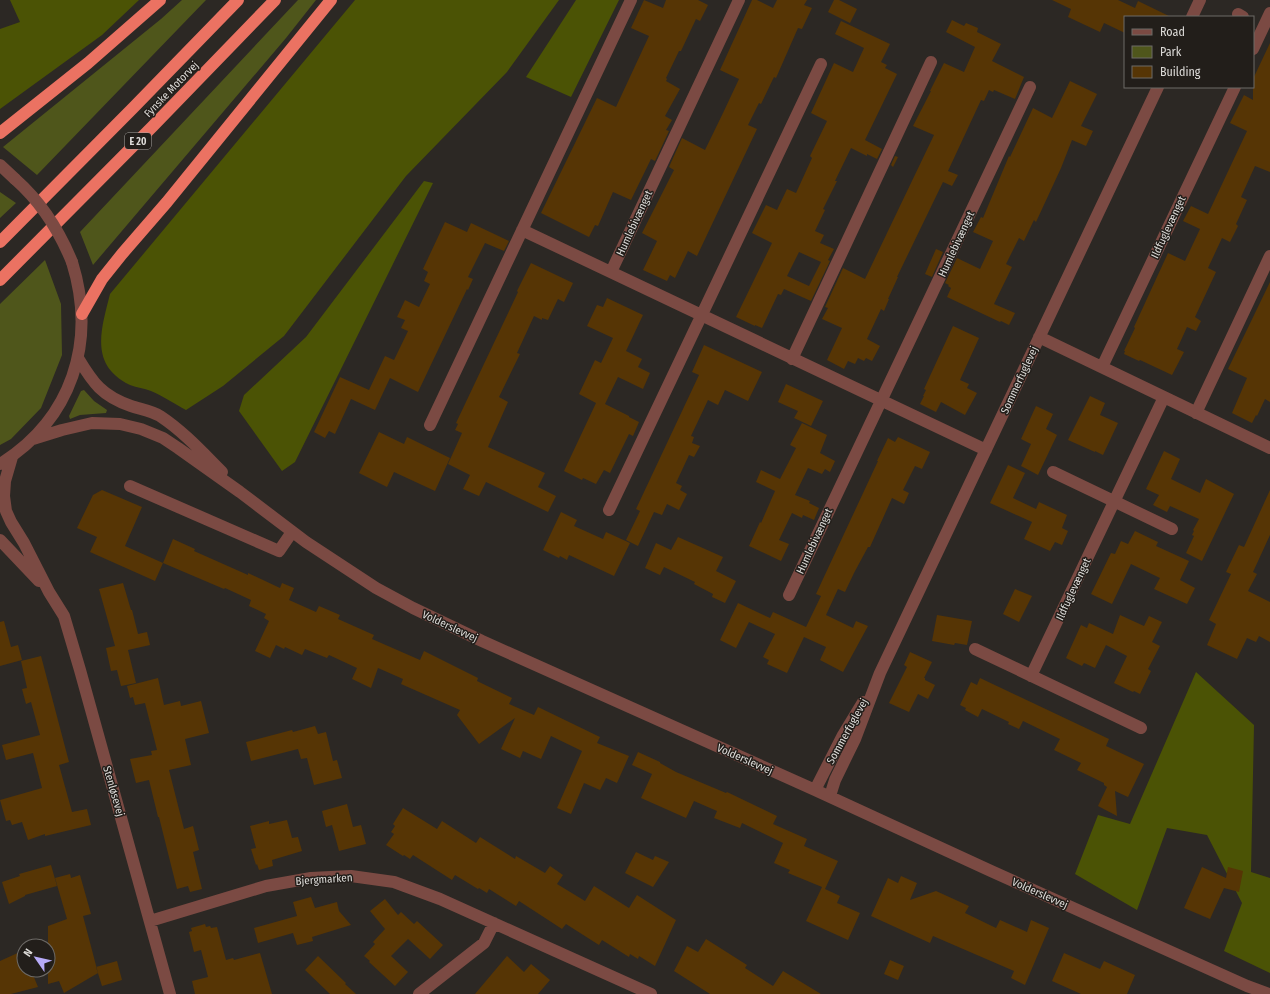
<svg xmlns="http://www.w3.org/2000/svg" width="1270" height="994" font-family="'Fira Sans Condensed',sans-serif">
  <rect width="100%" height="100%" fill="#2c2824"/>
  <path fill="#4f561b" d="M182,0H206L37,175L3,147L161,19Z
    M298,0H316L286,38L93,265L80,232Z
    M0,192L16,203L0,218Z
    M45,260L61,304L62,355L41,408L11,439L0,445V304Z
    M84,390L94,401L107,410L106,413L80,415L70,419L69,416L81,391Z"/>
  <path fill="#4b5305" d="M10,0H139L102,35L0,109V29L20,22Z
    M355,0H559L507,72L406,176L284,336L223,386L186,410C175,404 163,396 151,391C144,388 137,388 130,385C89,365 101,330 110,294Z
    M576,0H619L571,97L526,77Z
    M424,181L433,183L295,462L282,471L239,411L244,395L306,337Z
    M1196,672L1254,725L1251,872L1270,878V973L1224,951L1242,903L1207,835L1167,828L1137,910L1075,874L1098,815L1130,824Z"/>
  <path fill="#563505" fill-rule="evenodd" d="M644,0L663,8L666,0H698L708,5L700,21L696,19L681,51H679L666,78L667,79L666,81L680,89L665,116L672,120L666,130L669,131L655,161L651,159L631,200L613,192L598,226L595,225L589,237L541,213L597,98L616,107L649,36L631,28Z
    M752,0H757L773,8L777,0H807L804,5L812,8L802,29L798,28L776,78L774,77L773,79L761,104L759,103L748,125L757,129L697,256L688,251L675,278L670,275L667,281L643,270L657,241L642,233L674,170L669,167L682,138L705,150L723,113L739,79L720,70Z
    M834,0H839L857,9L850,23L828,12Z
    M1052,0H1118L1135,8L1138,1L1171,17H1125V33L1104,23L1100,32L1068,17L1071,9Z
    M952,20L964,26L966,23L978,28L977,32L1001,44L992,61L1024,77L1015,99L994,90L993,92L989,90L984,101L981,100L948,171L958,175L952,186L943,182L897,277H898L888,299H889L884,311L881,309L867,339L880,346L872,361L866,358L864,361L858,358L855,364L848,361L844,369L827,360L842,328L822,319L828,308L825,307L843,268L865,279L934,135L913,126L931,91H930L944,63L964,72L975,47L946,32Z
    M841,21L890,44L881,62L887,65L885,68L897,74L865,140L882,149L877,159L867,154V156L851,148L835,181H837L823,209L825,210L815,231L824,235L820,243L834,249L828,260L830,261L811,301L784,289L781,295L778,294L762,328L755,325V326L736,317L772,243L752,233L766,205L777,210L787,189L796,193L812,158L810,156L827,121L811,113L834,63L853,72L864,48L835,34ZM799,252L821,262L809,286L787,276Z
    M1270,43V172L1255,166L1241,197L1247,200L1236,224L1238,226L1230,242L1222,238L1208,268L1216,272L1195,317L1201,321L1196,331L1187,327L1177,349L1184,352L1172,375L1140,360L1139,361L1124,354L1125,351H1124L1135,328L1134,327L1168,253L1185,261L1200,229L1183,221L1191,206L1208,214L1247,131L1230,123L1244,95L1253,100V79Z
    M1070,81L1097,94L1081,126L1093,131L1086,146L1072,140L1061,168L1036,222L1034,220L1033,222L1024,241L1019,238L1006,264L1012,267L994,304L1015,313L1009,325L1001,321L1000,322L947,297L951,288L948,286L949,285L945,283L957,258L980,269L993,241L973,232L981,217L983,218L1009,156L1010,157L1033,108L1052,118Z
    M895,156L898,157L893,167L891,165Z
    M445,222L467,232L471,223L509,241L504,251L485,243L468,277L473,279L468,290L467,289L418,392L390,378L375,410L351,399L335,434L329,431L325,438L314,432L340,377L369,390L385,356L394,360L408,331L401,328L405,320L397,317L405,300L419,307L430,284L424,281L428,272L423,269Z
    M936,249L943,252L932,277L925,274Z
    M531,263L573,283L564,302L558,299L548,320L542,318V320L534,316L517,353L520,354L499,397L508,402L488,447L545,473L538,487L556,496L548,512L486,482L479,496L463,489L470,475L448,464L462,433L455,430L458,424L456,423L518,292L517,291Z
    M1270,282V402L1265,399L1257,416L1256,415L1252,423L1232,413L1247,378L1228,369Z
    M607,298L643,315L626,351L642,359L638,367L650,373L643,389L618,377L605,404L629,416V417L639,422L633,436L629,434L610,473L604,470L596,484L583,478L582,480L564,471L596,403L579,394L595,360L601,363L613,338L587,326L597,305L603,307Z
    M953,326L979,338L960,380L969,384L967,388L977,393L965,415L941,402L936,412L920,404L924,396H923L926,390L924,389Z
    M704,345L762,372L748,401L725,390L718,405L708,400L691,436L694,437L692,443L700,446L694,457L689,455L676,483L682,486L680,490L687,494L679,510L667,504L662,515L654,512L638,546L626,540L640,511L636,509L699,375L692,372Z
    M786,384L823,401L811,426L794,418L798,411L778,402Z
    M1090,396L1105,403L1100,415L1118,423L1103,455L1095,451V452L1068,440Z
    M1036,406L1053,414L1046,429L1057,435L1038,475L1021,466L1031,444L1021,439Z
    M802,423L827,435L820,453L835,461L830,472L825,469L822,474L808,468L795,495L810,501L809,503L819,508L814,520L803,515L802,518L792,513L779,540L789,544L781,561L749,546L760,522L761,523L775,491L756,482L761,470L780,479L796,448L790,445Z
    M379,432L404,444L407,437L450,458L435,491L394,472L387,487L359,473Z
    M898,437L930,452L922,469L915,466L903,490L909,493L904,504L892,498L870,547H868L854,573L845,592L838,589L826,615L853,628L856,621L868,626L843,672L820,660L826,647L804,637L787,673L767,664L769,660L763,657L775,634L749,622L736,648L720,640L738,603L770,618L773,612L806,627L821,596L816,594L878,461H877L888,438L895,442Z
    M1164,451L1180,459L1171,479L1200,493L1206,479L1234,494L1202,561L1186,553L1194,536L1192,535L1194,531L1193,530L1199,519L1170,506L1167,512L1153,505L1159,495L1146,489Z
    M1008,465L1025,473L1013,498L1036,509L1039,502L1067,515L1062,528L1068,531L1062,545L1055,542L1050,551L1024,539L1032,522L990,503Z
    M102,490L142,507L125,546L163,563L173,539L195,549L194,551L248,575V573L280,588L282,583L294,588L289,600L316,612L319,606L340,615L338,619L374,635L372,639L420,660L424,651L478,678L477,681L512,698L509,704L534,715L538,707L600,737L597,743L629,756L617,783L606,778L600,790L584,783L571,814L557,808L582,751L551,736L541,759L523,751L520,758L501,749L515,718L479,744L457,715L460,710L401,684L403,679L378,668L371,688L352,679L357,668L329,655L327,658L305,649L302,655L285,647L284,649L276,645L270,658L255,651L269,621L264,618L266,614L249,606L251,600L225,588L224,589L163,563L155,581L90,552L97,537L77,528L93,495Z
    M1270,490V535L1253,572L1257,574L1248,591L1270,602V642L1259,636L1256,642L1247,638L1237,659L1207,645L1216,624L1209,620L1231,574L1226,572L1239,545L1244,547Z
    M561,512L577,520L574,526L603,539L606,532L630,543L614,576L569,555L567,560L560,556L559,558L543,550Z
    M1135,531L1158,542L1156,546L1189,561L1180,580L1195,588L1187,604L1154,589L1160,578L1131,564L1112,604L1091,594L1111,553L1115,554L1121,541L1128,544Z
    M678,537L723,557L716,571L736,581L725,603L712,597L713,594L694,584L695,582L664,567L660,575L645,568L656,543L671,550Z
    M123,583L131,610H132L138,634L147,632L150,645L128,650L136,683L121,686L117,670L111,671L106,648L115,646L99,589Z
    M1015,589L1032,596L1019,622L1003,614Z
    M937,615L972,621L967,645L955,643L954,645L932,641Z
    M1120,615L1144,626L1149,616L1162,622L1152,642L1160,646L1148,669L1151,671L1140,694L1134,691L1133,692L1114,683L1127,656L1106,645L1095,668L1084,663L1082,666L1066,658L1081,625L1087,628L1089,623L1113,634Z
    M4,621L11,647L18,645L22,660L0,666V622Z
    M910,652L932,662L924,678H925V680L935,685L928,699L918,694L909,712L889,703L907,667L904,665Z
    M41,656L69,762L59,765L72,812L87,809L91,825L45,836V834L28,840L22,822L12,825L10,820L6,821L0,800L42,788L33,753L6,760L2,745L40,735L31,702L26,704L22,689L27,688L21,661Z
    M158,678L164,705L180,701L181,706L201,701L209,733L185,739L191,765L169,770L184,829L193,826L199,850L193,852L202,889L190,892L188,886L177,889L159,817H158L149,780L136,783L130,759L152,755L151,751L157,750L145,703L135,705L133,697L130,698L127,686Z
    M980,678L1109,739L1106,746L1144,764L1128,797L1115,791L1117,816L1098,806L1107,787L1104,785V783L1077,770L1081,763L1054,750L1060,739L1023,721L1019,729L1008,724L1009,722L982,709L978,717L965,710L966,708L960,705L971,682L977,685Z
    M315,726L318,734L326,732L333,761L337,760L342,778L314,785L307,758L301,759L298,749L251,761L246,742L292,730L293,732Z
    M638,752L660,762V763L676,772L726,793L727,792L777,816L773,824L807,839L804,846L838,861L825,889L840,896L837,903L860,913L848,940L806,921L822,887L788,873L790,870L774,863L783,843L742,823L740,828L714,818L717,811L694,801L686,818L641,798L652,774L632,765Z
    M347,804L353,827L361,825L366,844L339,851L332,825L326,827L322,811Z
    M403,808L437,829L442,821L476,843L480,837L515,859L516,856L545,873L550,866L563,875L557,884L585,901L594,886L629,908L637,895L676,920L655,966L639,956L638,959L630,954L629,957L602,940L599,945L566,924L562,929L519,901L516,906L489,889L487,893L479,888L478,889L455,875L452,880L413,855L410,859L404,855L403,856L386,845L394,834L391,832L395,826L393,824Z
    M287,820L292,838L298,837L302,851L272,860L273,866L259,870L257,864L256,865L251,849L256,848L250,826L269,821V824Z
    M636,852L653,860L655,856L669,862L653,887L625,873Z
    M51,865L57,886L25,895V896L9,904L2,882L20,876L19,874Z
    M1202,867L1226,878L1228,867L1243,871L1239,892L1224,888L1210,919L1184,908Z
    M70,874L71,878L80,875L91,914L83,916L98,973L64,993L59,981L48,984V926L67,919L55,878Z
    M901,876L917,883L910,900L936,891L969,906L965,913L996,928L1000,920L1027,932L1031,920L1049,928L1025,985L1011,978L1014,971L933,936L930,943L871,916L888,878L898,883Z
    M311,897L315,908L337,902L339,911L351,925L312,937L313,941L297,945L293,933L258,943L254,928L297,916L293,902Z
    M385,899L398,915L401,912L414,924L417,921L443,945L430,959L408,939L391,956L408,972L395,986L369,962L370,961L364,956L375,944L373,942L385,929L370,911Z
    M205,924L206,927L210,926L211,928L217,927L226,960L233,958L234,960L260,953L272,994H195L192,981L208,977L201,950L194,952L189,932L192,931L191,928Z
    M706,939L747,965L745,968L773,986L783,971L821,994H710L674,971L687,946L698,952Z
    M22,951L24,955V970H31L38,987L11,994H0V961Z
    M1064,953L1100,969L1104,961L1135,975L1127,994H1081L1052,981Z
    M318,956L346,983L345,984L356,994H330L305,970Z
    M507,956L524,972L531,964L550,980L538,994H475Z
    M890,960L904,966L898,980L884,974Z
    M117,961L122,980L102,986L96,967Z"/>
  <g fill="none" stroke-linecap="round" stroke-linejoin="round">
    <path stroke="#7b4a43" stroke-width="12" d="M1238,14L1243,17
      M1192,17L1200,0
      M1253,49L1270,13
      M0,165L15,179
      M522,230L986,450
      M611,272L739,0
      M1039,337L1270,448
      M78,358C93,383 102,396 131,406C140,409 152,411 160,416C184,432 202,452 222,472
      M792,359L931,62
      M1102,367L1235,87
      M1196,413L1270,256
      M430,425L631,0
      M33,439L62,430L92,423L120,424L141,429L163,438L178,448L240,492L306,542L376,588L413,608L482,641L815,790L991,871L1247,986L1269,994
      M12,457L5,481L4,496L6,511L11,522L24,543L49,592L64,616L80,670L170,994
      M0,464C72,419 97,342 72,262
      M1053,472L1172,529
      M130,486L279,551L292,532
      M609,510L821,64
      M0,540L39,581
      M789,595L1030,87
      M975,649L1141,728
      M1031,676L1164,397
      M815,790L843,735L863,702
      M830,796L835,780L855,739L880,673L1158,87
      M150,921L266,886L311,878L351,876L394,882L440,899L651,994
      M419,994L484,943L494,923"/>
    <path stroke="#eb7262" stroke-width="12" d="M0,133L88,63L160,0
      M0,242L133,108L238,0
      M0,280L153,126L275,0
      M82,314L102,279L122,254L167,202L331,0"/>
    <path stroke="#7b4a43" stroke-width="12" d="M15,179C41,202 59,230 72,262"/>
  </g>
  <g text-anchor="middle" stroke-width="3" stroke-linejoin="round" paint-order="stroke">
    <rect fill="#221e1a" stroke="#a5a29f" stroke-width="1" x="125" y="133" width="26" height="16" rx="3"/>
    <g font-size="10" font-weight="bold" fill="#dddbd8">
      <text x="138" y="145">E 20</text>
    </g>
    <g font-size="11" fill="#dddbd8" stroke="#221e1a">
      <text transform="translate(171 89) rotate(-46)" y="4">Fynske Motorvej</text>
      <text transform="translate(634 223) rotate(-65)" y="4">Humlebivænget</text>
      <text transform="translate(1168 227) rotate(-65)" y="4">Ildfuglevænget</text>
      <text transform="translate(956 244) rotate(-65)" y="4">Humlebivænget</text>
      <text transform="translate(1019 380) rotate(-65)" y="4">Sommerfuglevej</text>
      <text transform="translate(814 541) rotate(-65)" y="4">Humlebivænget</text>
      <text transform="translate(1073 589) rotate(-65)" y="4">Ildfuglevænget</text>
      <text transform="translate(450 626) rotate(25)" y="4">Volderslevvej</text>
      <text transform="translate(847 731) rotate(-61)" y="4">Sommerfuglevej</text>
      <text transform="translate(745 759) rotate(24)" y="4">Volderslevvej</text>
      <text transform="translate(114 791) rotate(74)" y="4">Stenløsevej</text>
      <text transform="translate(324 879) rotate(-4)" y="4">Bjergmarken</text>
      <text transform="translate(1040 893) rotate(24)" y="4">Volderslevvej</text>
    </g>
  </g>
  <rect x="1124" y="16" width="130" height="72" fill="#221e1a" stroke="#6d6a66"/>
  <rect x="1132" y="29" width="20" height="6" fill="#7b4a43" stroke="#6d6a66"/>
  <text x="1160" y="36" font-size="12" fill="#dddbd8">Road</text>
  <rect x="1132" y="46" width="20" height="12" fill="#4f561b" stroke="#6d6a66"/>
  <text x="1160" y="56" font-size="12" fill="#dddbd8">Park</text>
  <rect x="1132" y="66" width="20" height="12" fill="#563505" stroke="#6d6a66"/>
  <text x="1160" y="76" font-size="12" fill="#dddbd8">Building</text>
  <g transform="translate(36 958) rotate(304)"><circle r="19" fill="#221e1a" stroke="#6d6a66"/>
  <path d="M0-3L7 15L0 10L-7 15Z" fill="#b7abf8"/>
  <text y="-6" font-size="11" font-weight="bold" text-anchor="middle" fill="#dddbd8">N</text>
  </g>
</svg>
